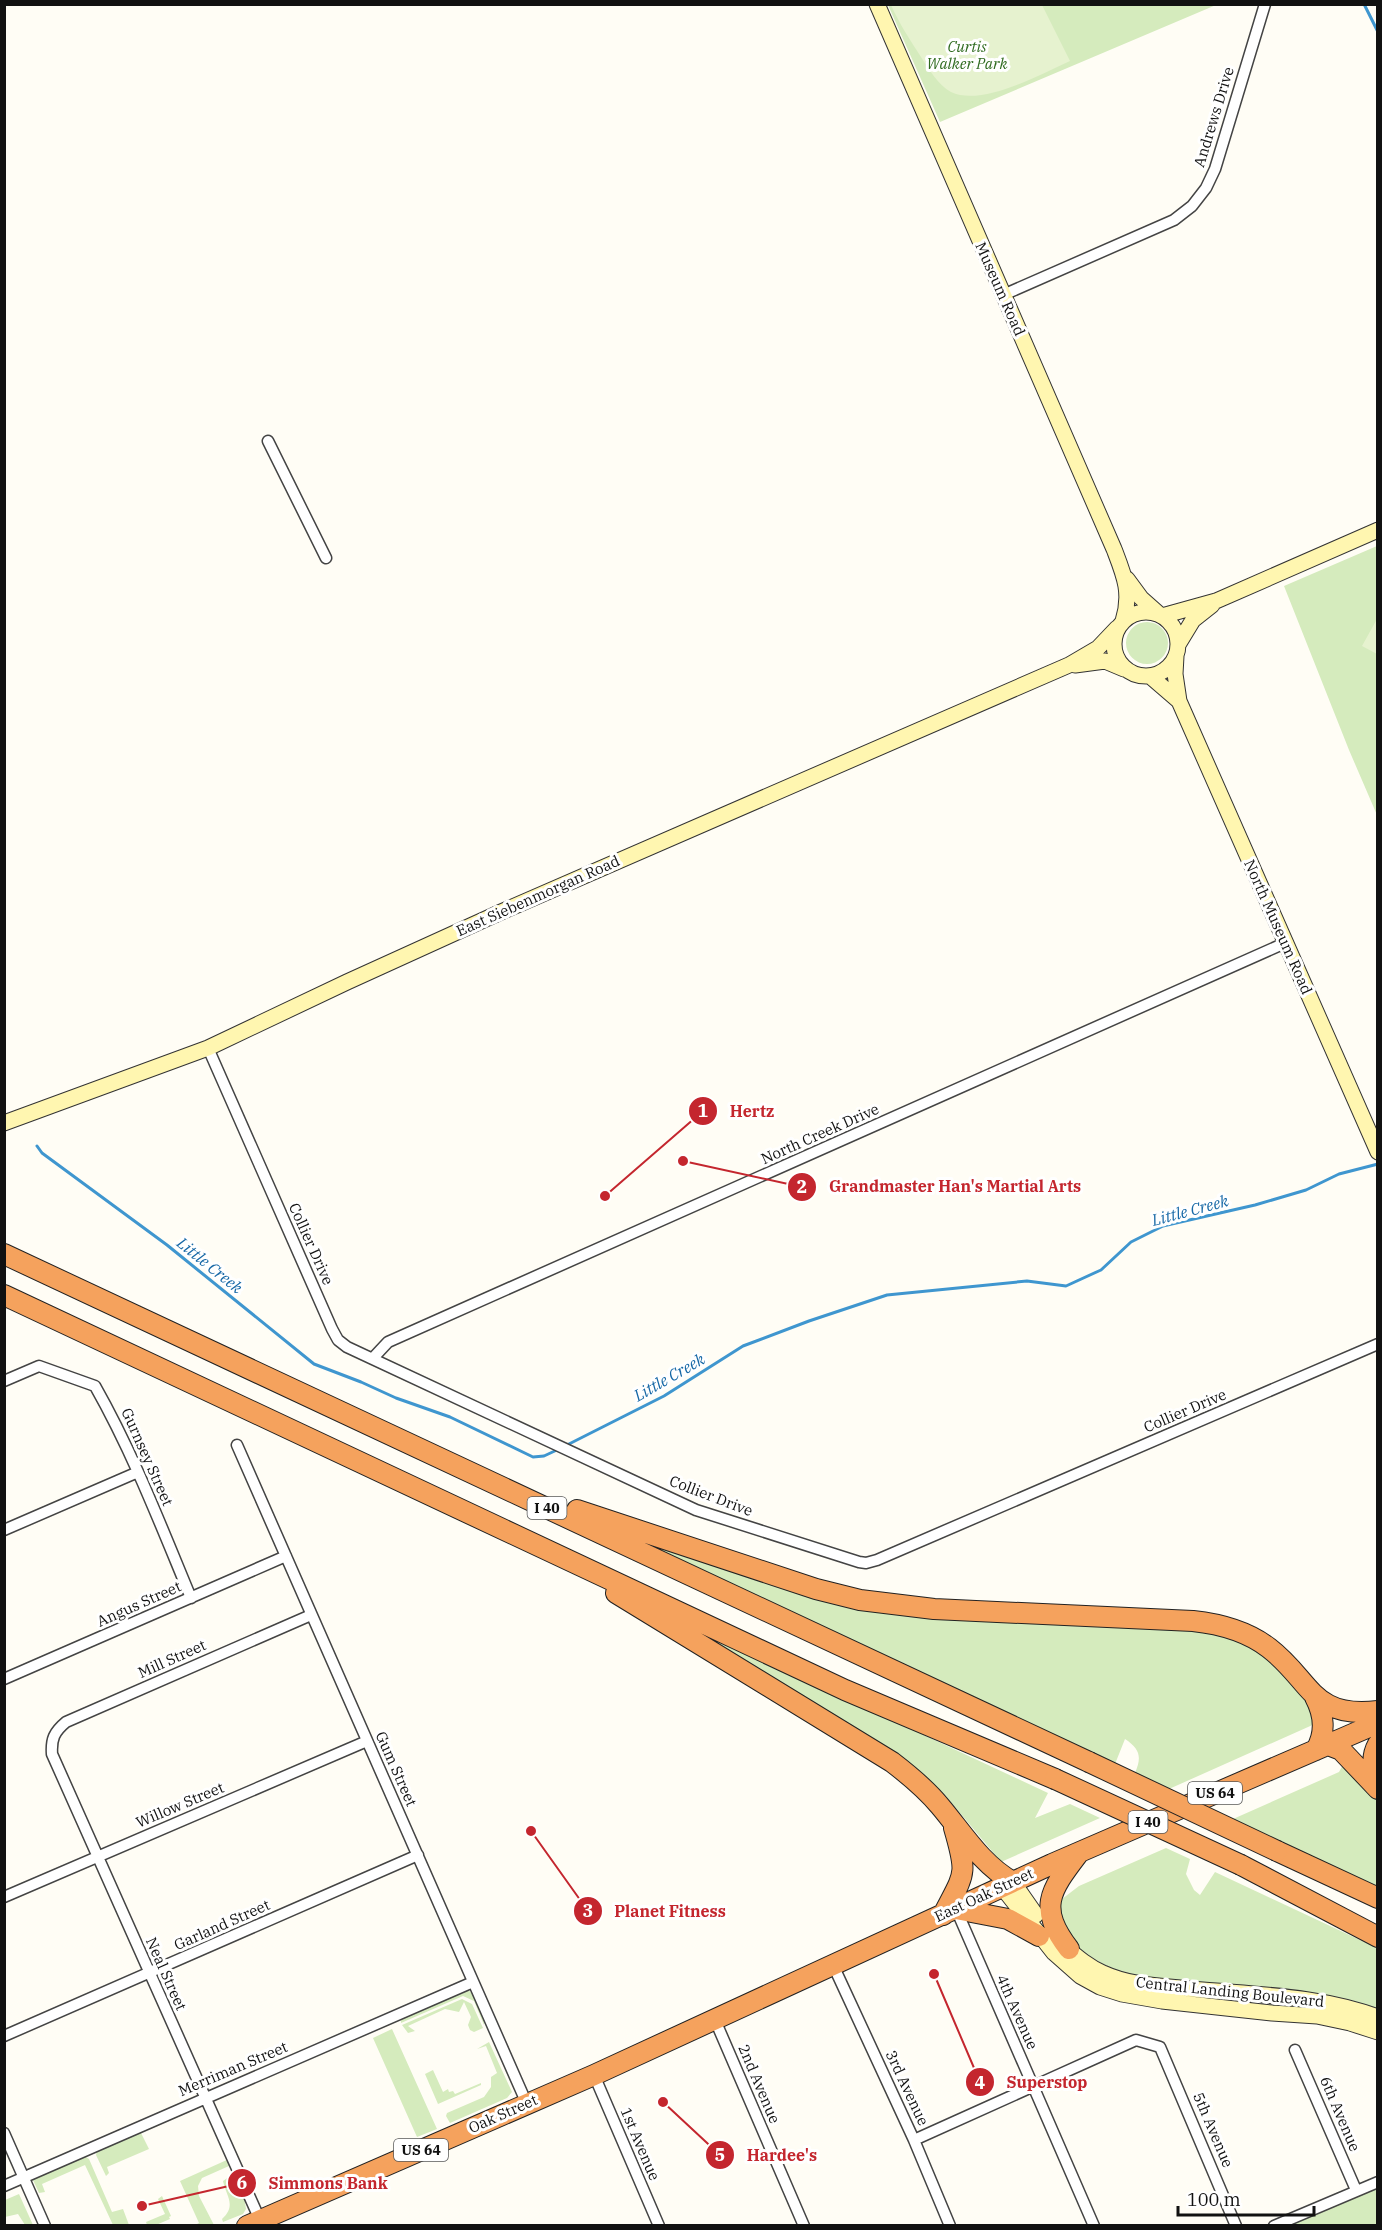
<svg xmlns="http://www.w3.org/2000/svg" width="1382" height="2230" font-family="'IBM Plex Serif',serif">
  <rect width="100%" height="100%" fill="#fffdf5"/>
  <path fill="#d5ebbd" d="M888,5H1216L940,122Z
    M1377,546V815L1349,750L1284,586Z
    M1126 643a21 21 0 1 1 42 0a21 21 0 1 1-42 0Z
    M600,1525L811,1596L1194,1627L1231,1635L1260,1650L1283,1668L1314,1711L1317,1723L1169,1789L1135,1773C1142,1757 1140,1749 1125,1739L1115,1764Z
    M652,1608L1048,1793L1035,1818L1070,1804L1100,1818L1001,1862L945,1795L923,1775Z
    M1344,1763L1377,1797V1887L1233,1819L1339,1772Z
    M1166,1848L1190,1859L1186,1874L1194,1890L1200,1895L1215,1872L1377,1948V2011L1137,1978C1110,1969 1077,1955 1062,1928C1058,1920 1057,1906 1054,1896L1062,1899L1079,1886Z
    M467,1989L474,1995L485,2021L484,2025L474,2001L463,1996L401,2023V2018Z
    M462,1999L472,2004L483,2028L474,2032L470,2030L468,2025L471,2017L464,2002L459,2012L445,2009L408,2026L415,2031L408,2033L402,2025Z
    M392,2029L437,2129L417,2137L373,2038Z
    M489,2042L512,2092L507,2098L450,2123L446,2116L447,2113L484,2097L491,2087V2077L497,2073L486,2046L477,2049Z
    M433,2070L443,2092L448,2089L449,2092L453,2091L455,2094L481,2083V2085L438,2104L425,2074Z
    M140,2131L149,2149L107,2167L109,2173L106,2176L96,2155L97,2150Z
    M84,2156L89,2159L112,2212L123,2209L129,2225H113L85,2165L42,2184L45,2192L39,2193L33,2180L34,2178Z
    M229,2159V2166L202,2178L198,2186L199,2196L214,2225H195L199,2223L180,2181Z
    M233,2174H235L248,2202L245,2203L246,2209L243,2214L223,2222L222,2219C237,2205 226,2196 223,2181Z
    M1377,2187V2225H1282Z
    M19,2194L33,2225H25L18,2214L5,2217V2200Z
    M162,2196L171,2216L169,2217L170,2219L156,2225H147L146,2222L165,2214L158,2199Z"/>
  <path fill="#e6f2cf" d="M891,5H1042L1070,61C1041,74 982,107 951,92C938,85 929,69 921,57C910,40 899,23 891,5Z
    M1377,619V654L1362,646Z"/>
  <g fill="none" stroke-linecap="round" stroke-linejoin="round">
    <path stroke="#3f96cf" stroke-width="3" d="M1364,4L1378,32
      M37,1146L42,1153L167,1245L314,1364L361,1382L396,1398L450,1417L533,1457L544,1456L559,1449
      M565,1446L664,1396L743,1346L809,1321L887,1295L1027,1281L1066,1286L1101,1270L1131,1242L1163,1226L1255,1205L1306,1190L1339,1174L1378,1164"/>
    <defs>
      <path id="street" d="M1003,295L1174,220L1192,206L1206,188L1215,169L1265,4
        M268,441L326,558
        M208,1048L332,1329L338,1340L347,1347L696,1510L859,1562L866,1563L877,1560L1378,1344
        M373,1358L388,1342L1285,943
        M4,1381L39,1366L95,1386C133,1453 161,1526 191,1598
        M237,1445L527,2104
        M4,1530L138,1472
        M4,1679L286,1556
        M4,1897L367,1741
        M956,1909L1094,2226
        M833,1965L914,2140L950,2226
        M715,2020L804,2226
        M4,2036L418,1855
        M1295,2050L1356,2190
        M594,2075L659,2226
        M4,2133L45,2226
        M914,2140L1136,2040L1160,2047L1236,2226
        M4,2186L473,1982
        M260,2220L52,1754C51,1739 54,1732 66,1722L311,1615
        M1274,2226L1378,2182"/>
      <path id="secondary" d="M877,4L1114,549C1124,575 1132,593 1123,621
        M1127,579L1141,598L1159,614
        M1114 644a32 32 0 1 1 64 0a32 32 0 1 1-64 0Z
        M1162,616L1216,601L1378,530
        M1179,643L1193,620L1212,605
        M1176,656L1175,674L1179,701L1378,1152
        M1075,665L1105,661L1124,669
        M1150,676L1179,701
        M4,1123L208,1048L347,982L501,912L1069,665L1098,648L1117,628
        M1013,1882L1036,1915
        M1002,1887L1054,1953L1080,1976L1100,1987L1122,1994L1162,2001L1272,2013L1317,2016L1350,2023L1378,2032
        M1062,1944C1075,1955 1087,1966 1103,1973C1131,1986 1162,1986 1192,1989C1255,1995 1319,1995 1378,2017"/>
      <path id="highway" d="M4,1254L1089,1762
        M4,1295L845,1690L1055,1779
        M577,1510L816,1589L860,1600L934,1609L1193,1621C1221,1624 1247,1631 1269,1648C1312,1681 1311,1719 1378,1711
        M616,1593L892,1762C909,1775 926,1789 940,1806C962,1832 982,1865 1013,1882
        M1315,1697C1324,1714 1326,1733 1316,1750
        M1378,1744C1372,1755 1372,1766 1378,1777
        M1328,1745L1341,1750L1378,1789
        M1277,1851L1378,1898
        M1241,1865L1378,1937
        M956,1909L1008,1919L1039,1936
        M943,1915C965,1872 968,1876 954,1828
        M1069,1949C1038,1908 1049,1892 1078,1854
        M247,2226L594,2075L1052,1864L1378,1723"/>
    </defs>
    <use href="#street" stroke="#444" stroke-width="13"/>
    <use href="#secondary" stroke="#333" stroke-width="17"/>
    <use href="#highway" stroke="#222" stroke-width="22"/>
    <use href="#street" stroke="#fff" stroke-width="10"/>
    <use href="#secondary" stroke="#fff6b0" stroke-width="15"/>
    <use href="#highway" stroke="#f5a25d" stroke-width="20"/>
    <defs>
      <path id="highway-bridge" d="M1089,1762L1277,1851
        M1055,1779L1241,1865"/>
    </defs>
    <use href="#highway-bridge" stroke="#222" stroke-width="22" stroke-linecap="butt"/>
    <use href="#highway-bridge" stroke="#f5a25d" stroke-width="20"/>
  </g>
  <g text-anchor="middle" stroke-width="6" stroke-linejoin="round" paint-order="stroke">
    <g fill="#fff" stroke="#585858" stroke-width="1.5">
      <rect x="527.5" y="1497" width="39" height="22" rx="4.5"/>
      <rect x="1188" y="1782" width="54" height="22" rx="4.5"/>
      <rect x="1128.5" y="1811" width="39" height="22" rx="4.5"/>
      <rect x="394" y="2139" width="54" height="22" rx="4.5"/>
    </g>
    <g font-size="14" font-weight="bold" fill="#111">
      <text x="547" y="1513">I 40</text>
      <text x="1215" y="1798">US 64</text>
      <text x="1148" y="1827">I 40</text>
      <text x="421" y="2155">US 64</text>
    </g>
    <g font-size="15" font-style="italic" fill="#2f6b1f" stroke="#fff">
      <text x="967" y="52">Curtis<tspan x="967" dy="17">Walker Park</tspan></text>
    </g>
    <g font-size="15" fill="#111" stroke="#fff">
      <text transform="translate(1214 117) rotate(-73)" y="5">Andrews Drive</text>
      <text transform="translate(1000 289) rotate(66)" y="5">Museum Road</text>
      <text transform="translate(538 896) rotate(-24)" y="5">East Siebenmorgan Road</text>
      <text transform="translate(1278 927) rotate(66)" y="5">North Museum Road</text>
      <text transform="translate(820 1134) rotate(-24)" y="5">North Creek Drive</text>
      <text transform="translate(311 1244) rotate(66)" y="5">Collier Drive</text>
      <text transform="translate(1185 1411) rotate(-23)" y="5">Collier Drive</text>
      <text transform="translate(147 1457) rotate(66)" y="5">Gurnsey Street</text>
      <text transform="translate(711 1496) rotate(21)" y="5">Collier Drive</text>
      <text transform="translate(139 1604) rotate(-24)" y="5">Angus Street</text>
      <text transform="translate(172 1659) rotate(-24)" y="5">Mill Street</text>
      <text transform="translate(396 1769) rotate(66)" y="5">Gum Street</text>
      <text transform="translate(180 1805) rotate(-23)" y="5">Willow Street</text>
      <text transform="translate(984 1895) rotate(-25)" y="5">East Oak Street</text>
      <text transform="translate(222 1925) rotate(-24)" y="5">Garland Street</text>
      <text transform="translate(166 1974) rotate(66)" y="5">Neal Street</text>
      <text transform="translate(1230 1992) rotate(6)" y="5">Central Landing Boulevard</text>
      <text transform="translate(1017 2012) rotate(66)" y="5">4th Avenue</text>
      <text transform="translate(233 2069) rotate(-23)" y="5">Merriman Street</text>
      <text transform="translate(759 2084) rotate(67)" y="5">2nd Avenue</text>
      <text transform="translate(907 2088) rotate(65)" y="5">3rd Avenue</text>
      <text transform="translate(503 2114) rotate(-24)" y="5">Oak Street</text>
      <text transform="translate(1340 2114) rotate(67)" y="5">6th Avenue</text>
      <text transform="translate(1213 2130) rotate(67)" y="5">5th Avenue</text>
      <text transform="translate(640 2144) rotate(67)" y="5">1st Avenue</text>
    </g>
    <g font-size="16" font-style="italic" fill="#1768a6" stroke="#fff">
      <text transform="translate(1190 1210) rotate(-15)" y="6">Little Creek</text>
      <text transform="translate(210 1265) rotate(39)" y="6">Little Creek</text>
      <text transform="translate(669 1377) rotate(-30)" y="6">Little Creek</text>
    </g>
  </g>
  <path fill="none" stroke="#c4262e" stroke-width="2" d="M605 1196L703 1111M683 1161L802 1187M531 1831L588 1911M934 1974L980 2082M663 2102L720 2155M142 2206L242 2183"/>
  <g fill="#c4262e" stroke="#fff" stroke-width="2">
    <circle cx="605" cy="1196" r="6"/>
    <circle cx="683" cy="1161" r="6"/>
    <circle cx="531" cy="1831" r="6"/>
    <circle cx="934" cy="1974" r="6"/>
    <circle cx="663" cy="2102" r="6"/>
    <circle cx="142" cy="2206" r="6"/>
    <circle cx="703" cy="1111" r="15"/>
    <circle cx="802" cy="1187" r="15"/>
    <circle cx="588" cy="1911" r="15"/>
    <circle cx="980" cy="2082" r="15"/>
    <circle cx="720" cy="2155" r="15"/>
    <circle cx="242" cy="2183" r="15"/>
  </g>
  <g font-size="18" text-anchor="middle" font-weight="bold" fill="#fff">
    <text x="703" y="1117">1</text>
    <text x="802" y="1193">2</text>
    <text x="588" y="1917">3</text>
    <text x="980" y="2089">4</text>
    <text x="720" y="2161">5</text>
    <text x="242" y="2189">6</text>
  </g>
  <g font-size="16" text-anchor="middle" font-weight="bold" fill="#c4262e" stroke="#fff" stroke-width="6" stroke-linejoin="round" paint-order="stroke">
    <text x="752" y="1117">Hertz</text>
    <text x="955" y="1192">Grandmaster Han's Martial Arts</text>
    <text x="670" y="1917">Planet Fitness</text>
    <text x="1047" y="2088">Superstop</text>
    <text x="782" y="2161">Hardee's</text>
    <text x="328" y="2189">Simmons Bank</text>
  </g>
  <rect width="1382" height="2230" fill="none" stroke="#111111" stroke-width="12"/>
  <path d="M1178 2206v9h136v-9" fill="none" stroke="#111111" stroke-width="3"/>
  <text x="1187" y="2206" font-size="18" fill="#111111" stroke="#ffffff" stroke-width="4.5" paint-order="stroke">100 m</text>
</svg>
